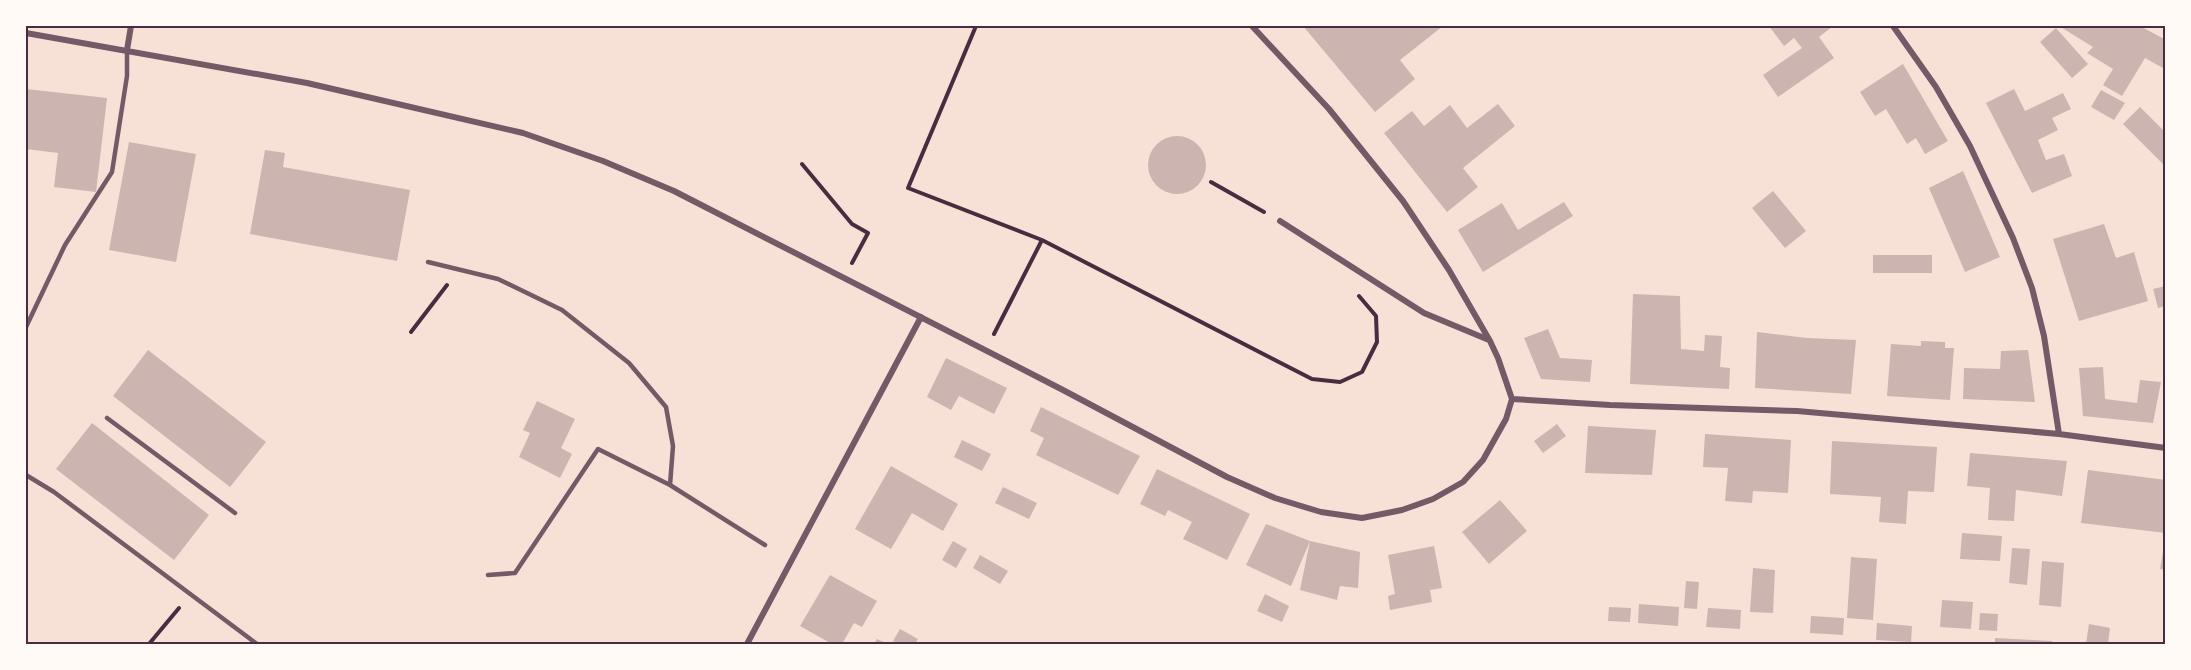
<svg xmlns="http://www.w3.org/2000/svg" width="2191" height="670" font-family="'Open Sans',sans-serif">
  <rect width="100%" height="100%" fill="#f7e1d7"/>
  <path fill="#ccb4b1" d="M1303,26H1443L1400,60L1415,79L1375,112Z
    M1769,26H1833L1819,37L1834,58L1778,97L1763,75L1802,48L1794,38L1784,46Z
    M2059,26H2140L2166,40V64L2163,68L2145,58L2122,96L2103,85L2113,69L2087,53L2093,47Z
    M2056,28L2088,64L2072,78L2040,42Z
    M1903,64L1948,141L1925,154L1916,138L1907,144L1886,109L1875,116L1860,92Z
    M26,89L107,98L96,192L54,187L58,153L26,149Z
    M2014,89L2025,111L2063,93L2071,109L2052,118L2058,130L2038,140L2046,160L2064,154L2072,176L2032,193L1986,103Z
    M2101,90L2125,103L2114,120L2091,107Z
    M1498,104L1515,126L1463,168L1478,187L1447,212L1384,133L1412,111L1424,126L1450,105L1467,128Z
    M2140,107L2166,133V167L2123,124Z
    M1148 165a29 29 0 1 1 58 0a29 29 0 1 1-58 0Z
    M129,142L196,154L176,262L109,250Z
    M265,150L285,153L283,167L410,190L397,261L250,234Z
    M1963,171L2000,257L1965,272L1929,188Z
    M1773,191L1806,231L1785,248L1752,208Z
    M1564,202L1573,216L1483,272L1458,230L1502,203L1518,230Z
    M2104,224L2116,258L2134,252L2148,301L2079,321L2053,239Z
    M1873,255H1932V273H1873Z
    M2166,286V306L2158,308L2153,289Z
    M1633,294L1680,296L1681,349L1704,351L1705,335L1722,336L1720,367L1730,368L1729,389L1630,384Z
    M1548,329L1560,358L1592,360L1590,382L1541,379L1524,338Z
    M1757,332L1807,338L1856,340L1851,394L1755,388Z
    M1921,341L1945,342V348H1954L1950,400L1887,396L1891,344L1921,346Z
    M148,350L266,442L230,487L113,396Z
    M2028,350L2035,402L1963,399L1964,368L2000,369L2001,351Z
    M946,358L1007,388L994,414L959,396L951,410L927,397Z
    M2103,367L2105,399L2137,403L2140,380L2161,382L2153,423L2083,416L2079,368Z
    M537,401L575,419L561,448L572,454L560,478L519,457L530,433L523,430Z
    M1041,407L1140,456L1118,495L1036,455L1044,438L1030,431Z
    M92,423L209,515L174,560L56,469Z
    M1557,424L1566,436L1543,453L1534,441Z
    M1588,426L1656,430L1652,475L1585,473Z
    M1705,434L1791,440L1788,493L1753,491L1752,503L1725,501L1728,468L1703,467Z
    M962,440L991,454L982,471L954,457Z
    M1832,441L1937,447L1934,492L1908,491L1906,524L1879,522L1881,497L1830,494Z
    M1970,453L2067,461L2062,496L2016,490L2014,521L1988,520L1990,488L1967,486Z
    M891,466L958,504L943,531L912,513L891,549L855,529Z
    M1157,469L1250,514L1227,560L1183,539L1192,522L1168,510L1165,516L1140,504Z
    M2088,470L2166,480V533L2081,523Z
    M1003,487L1037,503L1029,519L995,503Z
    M1500,500L1527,531L1489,564L1462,532Z
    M1266,524L1310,541L1291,586L1246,565Z
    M1962,533L2002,536L2000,561L1960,559Z
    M953,541L967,549L956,568L942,560Z
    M1310,541L1360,552L1358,588L1340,586L1337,600L1300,590Z
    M1434,546L1442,588L1430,590L1432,602L1390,610L1388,596L1395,594L1388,555Z
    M2164,546H2166V570L2160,569Z
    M2012,548L2030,549L2027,585L2009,583Z
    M980,555L1008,571L1000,584L973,568Z
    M1851,557L1877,559L1873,620L1847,618Z
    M2042,561L2064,563L2061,607L2039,605Z
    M1753,568L1775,570L1773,613L1750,612Z
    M830,575L877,601L862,627L854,623L842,644H832L800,626Z
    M1686,581L1699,582L1697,609L1684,608Z
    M1265,594L1289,606L1282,622L1257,611Z
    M1942,600L1973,602L1971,629L1940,627Z
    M1639,604L1679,607L1678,626L1638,623Z
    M1609,607L1631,608L1630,622L1608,621Z
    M1708,608L1741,610L1740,629L1706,627Z
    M1980,613L1998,614L1997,631L1979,630Z
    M1811,616L1844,618L1843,635L1810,633Z
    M1877,623L1912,626L1911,642L1876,640Z
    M2089,624L2110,628L2108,644H2086Z
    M900,629L918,639L915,644H900L893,641Z
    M1995,638L2052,641V644H1995Z
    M877,639L888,644H874Z"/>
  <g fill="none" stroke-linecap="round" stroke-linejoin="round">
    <path stroke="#4a2c40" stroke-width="4" d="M976,26L908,188L1042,240L1312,379L1340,382L1362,372L1377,342L1376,316L1359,296
      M802,164L852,224L868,233L852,263
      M1211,182L1264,212
      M411,332L447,285
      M994,334L1042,240
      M149,644L179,608"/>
    <path stroke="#755966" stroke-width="4.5" d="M428,262L498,279L562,310L629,363L666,407L673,446L670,485
      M26,327L65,245L112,172L127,76V50
      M107,418L235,513
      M26,475L54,492L257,644
      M488,575L515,573L598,449L670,485L765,545"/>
    <path stroke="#755966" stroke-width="6" d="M1893,26L1936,87L1970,146L2013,238L2032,288L2044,336L2059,434
      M26,33L307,83L523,133L603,161L674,191L1063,390L1227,477L1275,498L1321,512L1362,518L1402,510L1433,499L1463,482L1483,460L1506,419L1512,399L1498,358L1490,341L1449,270L1403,201L1329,109L1252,26
      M127,50L131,26
      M1280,221L1424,313L1489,340
      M1512,399L1610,405L1797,411L2059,434L2166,448
      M747,644L921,317"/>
  </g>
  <rect width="2191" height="670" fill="none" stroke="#fffaf5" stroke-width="54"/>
  <rect x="27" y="27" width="2137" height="616" fill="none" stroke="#4a2c40" stroke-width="2"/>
</svg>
